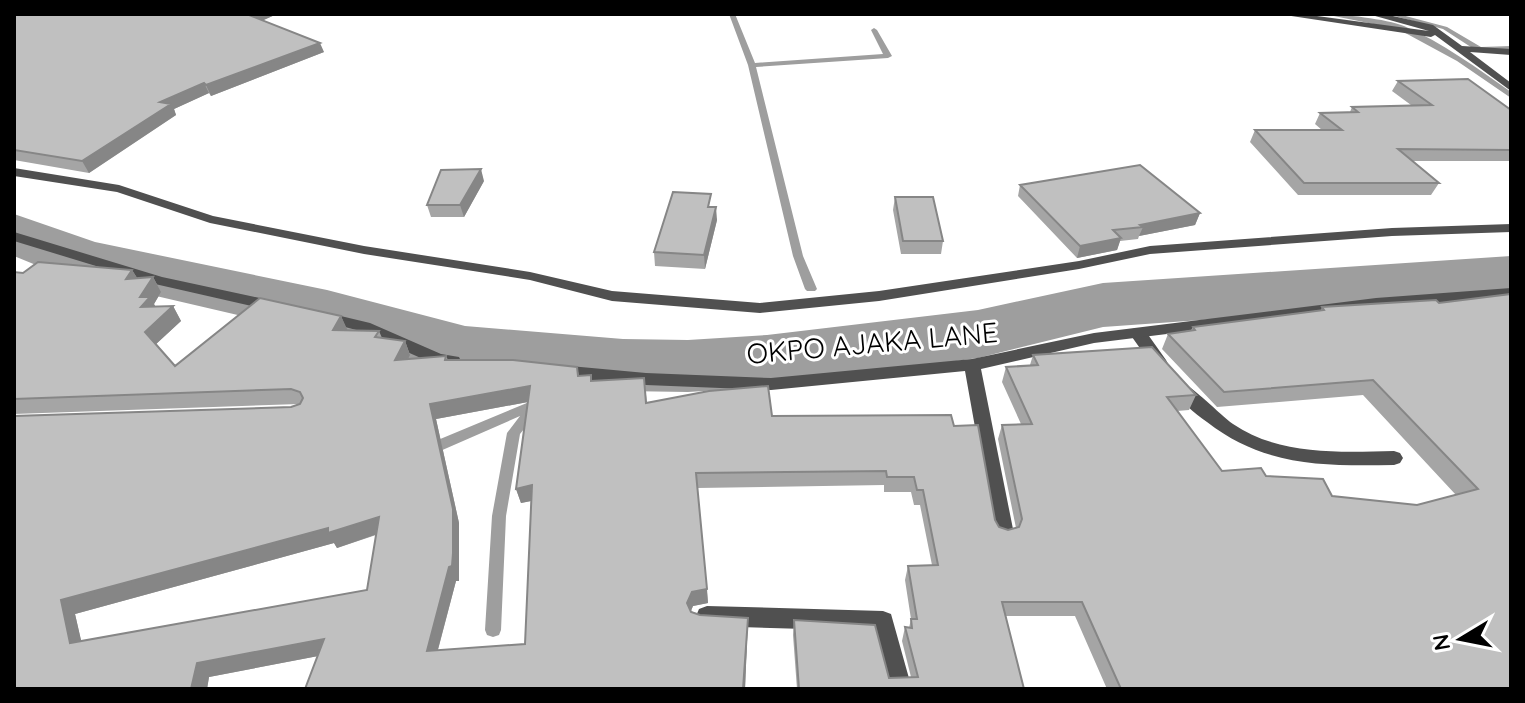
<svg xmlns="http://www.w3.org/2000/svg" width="1525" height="703" font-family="Quicksand,sans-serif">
  <rect width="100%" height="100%" fill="#fff"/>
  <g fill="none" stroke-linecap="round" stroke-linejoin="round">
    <path fill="#9e9e9e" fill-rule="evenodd" d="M729,14H735L755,63L883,54L871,30L874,28L877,30L892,56L888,58L756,67L803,256L817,289L815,291H807L805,289L793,256L748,65Z
      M1324,14C1342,14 1387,19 1404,26C1443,43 1477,68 1511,92V98L1457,61L1398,29Z
      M1387,14H1398L1447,27L1481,47L1511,46V50L1477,51L1443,29Z
      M539,398L544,400L545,403L520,434L506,516L501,630L499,635L493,637L487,635L485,630L492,516L507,433L520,416L431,455L426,456L421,455L419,451L421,447Z"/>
    <path fill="#9e9e9e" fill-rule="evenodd" d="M14,214L95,242L327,290L465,326L623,339L688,340L767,335L978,310L1103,283L1511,256V298L1103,327L978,358L767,387L688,392L623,391L465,376L315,333L53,272L14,256Z"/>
    <path fill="#505050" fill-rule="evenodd" d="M1138,328L1144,329L1166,360L1168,364L1166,368H1154L1132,337L1130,333L1132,329Z
      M1180,382C1193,386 1219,414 1233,424C1280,456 1340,452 1394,451L1400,453L1403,458L1400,463L1394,465C1324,466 1265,467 1207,422C1194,413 1180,401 1172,388Z"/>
    <path fill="#505050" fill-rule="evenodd" d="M1278,14H1302L1429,31L1368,14H1384L1433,25L1462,46L1511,49V55L1470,52L1511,83V91L1435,35L1431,37Z
      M14,168L119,185L213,216L364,246L530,272L612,291L760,303L879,291L1079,261L1150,246L1392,228L1511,224V232L1392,236L1150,254L1079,269L879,301L760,313L612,301L530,280L364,254L210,223L117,192L14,176Z
      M14,232L162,277L274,301L282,306L274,311L155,284L14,241Z
      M1511,288V298L1376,308L1094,343L981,369L1014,534L1011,540L1004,542L997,540L994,534L965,371L771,390L646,385L559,377L551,371L559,365L646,373L771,378L972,359L1094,333L1376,298Z
      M324,312L370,323L441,354L459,357L461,361L453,366L432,363L360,331L319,320L316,317L319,314Z
      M707,606L883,611L891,614L912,689H888L874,631L707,626L699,623L696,616L699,609Z"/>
  </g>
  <path fill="#a5a5a5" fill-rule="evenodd" d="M14,14H277L263,20L324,52L211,96L209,93L174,109L176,115L89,173L14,160Z
    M1398,81L1511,110V161H1412L1439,183L1431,195H1298L1250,142L1255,130H1322L1315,124L1320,113L1350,112L1352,107L1411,105L1392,91Z
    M484,181L464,217H431L427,205Z
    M1020,185L1200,213L1195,225L1139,236L1138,239L1120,241L1117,250L1077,258L1018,196Z
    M895,197L943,241L941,254H901L893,210Z
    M711,207L717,220L705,269L655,266L654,252Z
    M38,262L132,270L137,278L153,277L161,292L154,304L155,307L173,306L181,321L156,344L175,366L260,298L341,316L347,331H379L382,338L405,341L410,355L408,359L446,356L448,360H513L577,367L579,376L591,375L592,381L644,378L647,403L709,391L768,386L772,416L951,415L954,426L978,425L995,520L999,527L1008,530L1016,528L998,439L1002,425L1021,424L1002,382L1006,367L1030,365L1033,355L1152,347L1196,395L1189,410L1177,411L1222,471L1261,468L1266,476L1323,479L1332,496L1417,505L1456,495L1363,395L1217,407L1162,349L1168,334L1191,330L1193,327L1321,310L1322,307L1436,300L1439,303L1511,294V689H1107L1075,616H1006L1024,689H797L793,635L794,620L875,625L889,678L911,677L902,641L905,627L909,628L911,619L905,580L908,566L932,565L920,505H914L911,492H884V485L697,488L708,603L693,606L691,611L700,615L748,618L745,689H305L318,656L209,677L207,689H14V416L291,407L299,404L14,414V272L23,273ZM528,402L516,489L521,503L531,501L525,644L438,650L456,581H459V523L436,419ZM376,535L367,590L81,641L75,614L334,543L337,548Z"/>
  <path fill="#868686" d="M252,14H277L253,25L249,15Z
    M320,43L324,52L211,96L206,85Z
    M204,83L209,93L174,109L176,115L89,173L82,161L160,102Z
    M481,169L484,181L464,217L460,205Z
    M716,207L717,220L705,269L704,255Z
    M1200,213L1195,225L1139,236L1143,227L1140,225Z
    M1121,238L1117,250L1077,258L1080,246Z
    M132,270L141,284L126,279Z
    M153,277L161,292L154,304L158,311L141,307L140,297Z
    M173,306L181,321L154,346L145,332Z
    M341,316L348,331L333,330Z
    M405,341L410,355L401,374L395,360Z
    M530,386L533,401L436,419L459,523V581H456L434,664L427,651L430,404Z
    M532,485L536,500L521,503L516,489Z
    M379,517L386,531L337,548L334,543L75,614L85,657L70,643L61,600L328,528Z
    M707,589L708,603L693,606L688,617L687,603L692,592Z
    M748,618L745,689H743Z
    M324,639L334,653L209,677L207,689H191L197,663Z"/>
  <path fill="#c0c0c0" stroke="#868686" stroke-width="2" fill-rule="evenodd" d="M14,14H252L249,15L320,43L206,85L204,83L160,102L171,104L82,161L14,150Z
    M1468,79L1511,110V150L1398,149L1439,183H1304L1255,130H1342L1320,113L1358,112L1352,107L1432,105L1398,81Z
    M1140,165L1200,213L1140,225L1143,227L1113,230L1121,238L1080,246L1020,185Z
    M481,169L460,205H427L441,170Z
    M673,192L711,194L708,207H716L704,255L654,252Z
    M895,197H933L943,241H903Z
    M38,262L132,270L126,279L153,277L140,297H150L141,307L173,306L145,332L175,366L260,298L341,316L333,330L379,331L375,337L405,341L395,360L446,356L445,360H513L577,367L578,376L591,375V381L644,378L646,403L709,391L768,386L772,416L951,415L954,426L978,425L995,520L999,527L1008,530L1019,527L1022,519L1002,425L1032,424L1006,367L1038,365L1033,355L1152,347L1196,395L1167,397L1222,471L1261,468L1266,476L1323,479L1332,496L1417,505L1478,489L1373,380L1224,392L1168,334L1195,330L1193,327L1324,310L1322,307L1436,300L1439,303L1511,294V689H1121L1082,602H1002L1024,689H799L794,620L875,625L889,678L918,677L905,627L912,628L911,619H917L908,566L938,565L923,490H917L914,477H887L886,471L696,473L707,589L692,592L687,603L691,612L700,615L748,618L743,689H305L324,639L197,663L191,689H14V416L291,407L300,404L303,398L300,392L291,389L14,399V272L23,273ZM530,386L516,489L532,485L525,644L427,651L449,567L452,566L453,553V509L430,404ZM379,517L367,590L70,643L61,600L328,528V533Z"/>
  <g text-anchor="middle" stroke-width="6" stroke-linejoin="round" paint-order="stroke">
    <g font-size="28" fill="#000" stroke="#fff">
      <text transform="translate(872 343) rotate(-5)" y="10">OKPO AJAKA LANE</text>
    </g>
  </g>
  <rect width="1525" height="703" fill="none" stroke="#000000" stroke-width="32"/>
  <g transform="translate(1461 639) rotate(260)" stroke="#ffffff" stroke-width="6" paint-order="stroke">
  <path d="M0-6L14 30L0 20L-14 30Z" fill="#000000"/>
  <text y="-12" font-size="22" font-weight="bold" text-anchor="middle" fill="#000000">N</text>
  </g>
</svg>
